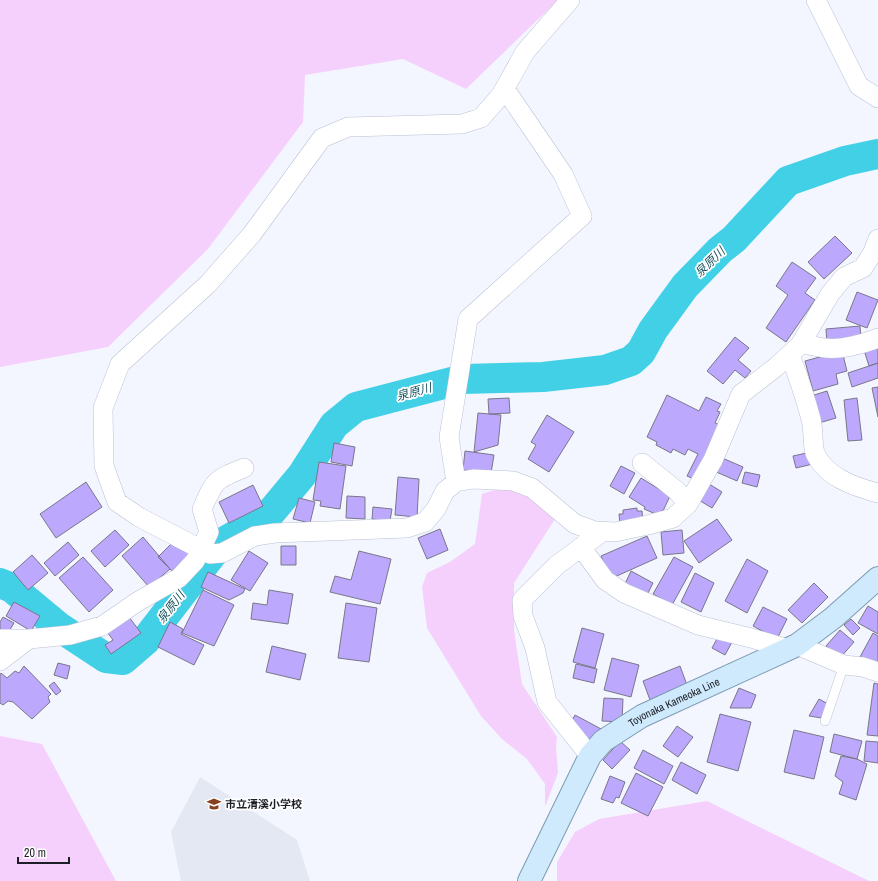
<svg xmlns="http://www.w3.org/2000/svg" width="878" height="881" font-family="'Archivo Narrow','Noto Sans JP',sans-serif">
  <rect width="100%" height="100%" fill="#f3f6fe"/>
  <path fill="#e3e8f2" d="M200,777L297,840L310,881H181L171,832Z"/>
  <path fill="#f6d0fc" d="M0,0H558L466,89L403,59L305,75L303,122L208,249L108,347L0,367Z
    M503,487L527,493L555,519L514,583V630L522,684L557,737L556,746L558,773L545,807V784L527,759L502,739L481,716L427,628L422,587L427,573L450,562L475,544L482,494Z
    M0,736L42,744L116,881H0Z
    M707,801L867,880L870,881H557V862L575,832L599,819Z"/>
  <g fill="none" stroke-linecap="round" stroke-linejoin="round">
    <path stroke="#42d0e7" stroke-width="30" d="M0,583L12,588L59,627L106,658L123,660L145,641L220,544L267,517L302,475L334,425L356,407L463,379L543,377L605,370L631,361L641,352L653,330L685,286L720,250L734,239L788,181L845,161L878,154"/>
  </g>
  <path fill="#bca9fe" stroke="#7a7689" d="M835,236L852,253L824,279L808,262Z
    M792,262L816,278L805,293L815,300L786,342L766,328L788,295L776,286Z
    M857,292L878,300L867,328L846,320Z
    M860,326L861,340L827,344L826,329Z
    M735,337L749,348L738,360L751,371L745,378L735,370L723,384L707,371Z
    M878,341V363L869,366L863,347Z
    M842,351L847,371L836,374L838,384L813,391L805,361Z
    M878,363V378L852,387L848,373Z
    M878,387V417L872,388Z
    M827,391L836,418L819,423L811,396Z
    M667,395L699,411L706,397L721,404L717,411L720,412L715,423L720,425L696,480L687,476L698,454L688,449L685,455L673,449L671,453L656,445L657,442L647,437Z
    M509,398L510,413L489,414L488,399Z
    M857,398L862,440L848,441L844,400Z
    M478,413L501,415L498,445L474,452Z
    M547,415L574,432L549,472L528,459L536,445L531,442Z
    M334,443L355,447L352,466L331,462Z
    M465,451L494,455L491,473L463,470Z
    M811,452L813,464L796,468L793,456Z
    M720,457L743,467L737,481L714,471Z
    M319,462L346,466L340,509L320,506L321,501L313,500Z
    M621,466L635,473L624,494L610,486Z
    M745,472L760,475L757,487L742,483Z
    M398,477L419,479L417,517L395,515Z
    M641,478L670,496L663,511L662,510L658,515L644,509L645,507L629,497Z
    M86,482L102,507L56,538L40,514Z
    M706,482L722,492L712,508L697,499Z
    M253,485L263,506L229,523L219,502Z
    M347,496L365,497V519L346,518Z
    M299,498L315,502L310,523L293,519Z
    M373,507L392,509L390,521L372,519Z
    M637,508V511H642L643,523L620,525L619,514H623V510Z
    M717,519L732,540L699,563L684,541Z
    M440,529L448,550L427,559L418,538Z
    M115,530L129,545L105,567L91,551Z
    M682,530L684,553L663,555L661,532Z
    M647,536L657,558L610,579L601,556Z
    M143,537L170,569L149,587L122,556Z
    M177,538L191,552L172,571L158,557Z
    M68,542L79,555L55,576L44,563Z
    M281,546H296V565H281Z
    M249,551L268,563L250,591L231,580Z
    M359,551L391,559L380,604L330,592L335,576L351,580Z
    M32,555L48,573L28,590L13,572Z
    M83,557L113,590L89,612L59,578Z
    M674,557L693,567L672,605L653,594Z
    M747,559L768,571L747,613L725,601Z
    M631,571L653,583L646,597L624,586Z
    M208,572L245,589L243,593L229,600L201,587Z
    M695,573L714,583L701,612L681,602Z
    M814,583L828,597L802,623L788,610Z
    M203,590L234,605L214,646L182,633Z
    M269,590L293,594L288,624L251,619L253,603L267,605Z
    M14,602L40,616L31,631L6,616Z
    M346,603L377,608L369,662L338,658Z
    M868,606L878,612V634L858,623Z
    M763,607L787,619L777,639L753,626Z
    M3,617L14,623L8,633L0,629V622Z
    M129,617L141,633L111,654L105,645L113,640L107,632Z
    M851,619L860,628L853,635L844,625Z
    M170,622L183,629L181,634L204,645L194,665L158,647Z
    M582,628L604,634L595,668L573,662Z
    M840,630L854,642L840,658L826,646Z
    M873,633L878,636V666L860,657Z
    M719,635L732,642L725,655L712,648Z
    M272,646L306,654L300,680L266,672Z
    M612,658L639,665L631,697L604,690Z
    M58,663L70,666L67,679L54,675Z
    M576,664L597,669L594,683L573,678Z
    M24,666L51,694L48,697L50,702L32,719L13,702L8,701L3,705L0,703V675L1,673L7,678L15,671L19,673Z
    M680,666L687,685L650,700L643,681Z
    M54,682L61,691L56,695L49,686Z
    M874,683L878,684V736L867,735Z
    M739,688L756,695L751,708H730Z
    M604,698L623,699L622,722L602,721Z
    M819,699L830,705L822,718L809,716Z
    M720,714L751,722L738,771L707,762Z
    M575,715L603,730L587,742L570,724Z
    M677,726L693,737L678,757L663,746Z
    M794,730L824,737L814,779L784,772Z
    M834,734L862,741L857,759L830,752Z
    M620,741L630,750L612,769L603,760Z
    M866,741L878,742V763L864,761Z
    M643,750L673,766L664,784L634,768Z
    M841,756L857,759L867,764L856,800L839,794L843,782L835,776Z
    M681,762L706,775L697,794L672,780Z
    M636,773L663,787L648,816L621,803Z
    M610,776L625,782L619,798L616,797L613,803L601,799Z"/>
  <g fill="none" stroke-linecap="round" stroke-linejoin="round">
    <defs>
      <path id="service" d="M825,721L844,665"/>
      <path id="minor" d="M570,0L525,52L501,95L481,118L462,124L348,127L322,138L252,234L208,284L120,364L103,408L104,466L117,502L139,517L210,554L222,553L255,536L275,533L407,528L425,522L436,509L445,491L456,482L473,479L513,481L532,488L575,524L595,531L615,532L648,525L673,518L688,504L713,460L741,394L776,367L800,345L830,294L844,277L863,268L872,254L878,239
        M816,0L859,86L878,98
        M800,345C809,344 816,347 825,348C841,350 863,344 878,338
        M790,355C798,376 805,397 811,419C814,430 812,443 815,453C825,477 855,487 878,493
        M642,463L677,491L688,504
        M456,482L449,437L468,319L582,216L563,174L505,89
        M581,547L605,580L624,593L698,625L751,638L788,649
        M0,639H29L70,635L102,626L137,602L179,578L195,561L209,532L202,509C215,480 214,480 244,468
        M797,645L844,665L863,667L878,672
        M0,661L29,639
        M590,756L547,702L535,648L523,616L522,600L557,565L602,532"/>
      <g id="primary">
        <path id="s1" d="M529,881L590,756L603,741L642,716L797,645L833,618L878,578"/>
      </g>
    </defs>
    <use href="#service" stroke="#b9c1d4" stroke-width="10"/>
    <use href="#minor" stroke="#b9c1d4" stroke-width="20"/>
    <use href="#primary" stroke="#7c9ab0" stroke-width="24"/>
    <use href="#service" stroke="#fff" stroke-width="9"/>
    <use href="#minor" stroke="#fff" stroke-width="19"/>
    <use href="#primary" stroke="#cfeafd" stroke-width="22"/>
  </g>
  <defs>
    <symbol id="school-bare" viewBox="-9 -9 18 18"><path d="M0-5L7-2L0 1L-7-2ZM-4 1L0 2.5L4 1V4Q0 6-4 4Z" fill="#87401d" stroke="#fff" stroke-width="2.5" paint-order="stroke"/></symbol>
  </defs>
  <g fill-rule="evenodd">
    <use href="#school-bare" x="204" y="794" width="20" height="20"/>
  </g>
  <g text-anchor="middle" stroke-width="3.5" stroke-linejoin="round" paint-order="stroke">
    <g font-size="11" fill="#1c1f26" stroke="#fff">
      <text dy="4" stroke="none"><textPath href="#s1" startOffset="240">Toyonaka Kameoka Line</textPath></text>
    </g>
    <g font-size="11" font-weight="bold" fill="#1c1f26" stroke="#fff" text-anchor="start">
      <text x="225" y="808">市立清溪小学校</text>
    </g>
    <g font-size="12" font-style="italic" fill="#16515b" stroke="#fff">
      <text transform="translate(710 262) rotate(-44)" y="4">泉原川</text>
      <text transform="translate(414 392) rotate(-15)" y="4">泉原川</text>
      <text transform="translate(171 607) rotate(-52)" y="4">泉原川</text>
    </g>
  </g>
  <path d="M18 857v6h51v-6" fill="none" stroke="#1c1f26" stroke-width="2"/>
  <text x="24" y="857" font-size="12" fill="#1c1f26" stroke="#ffffff" stroke-width="3" paint-order="stroke">20 m</text>
</svg>
